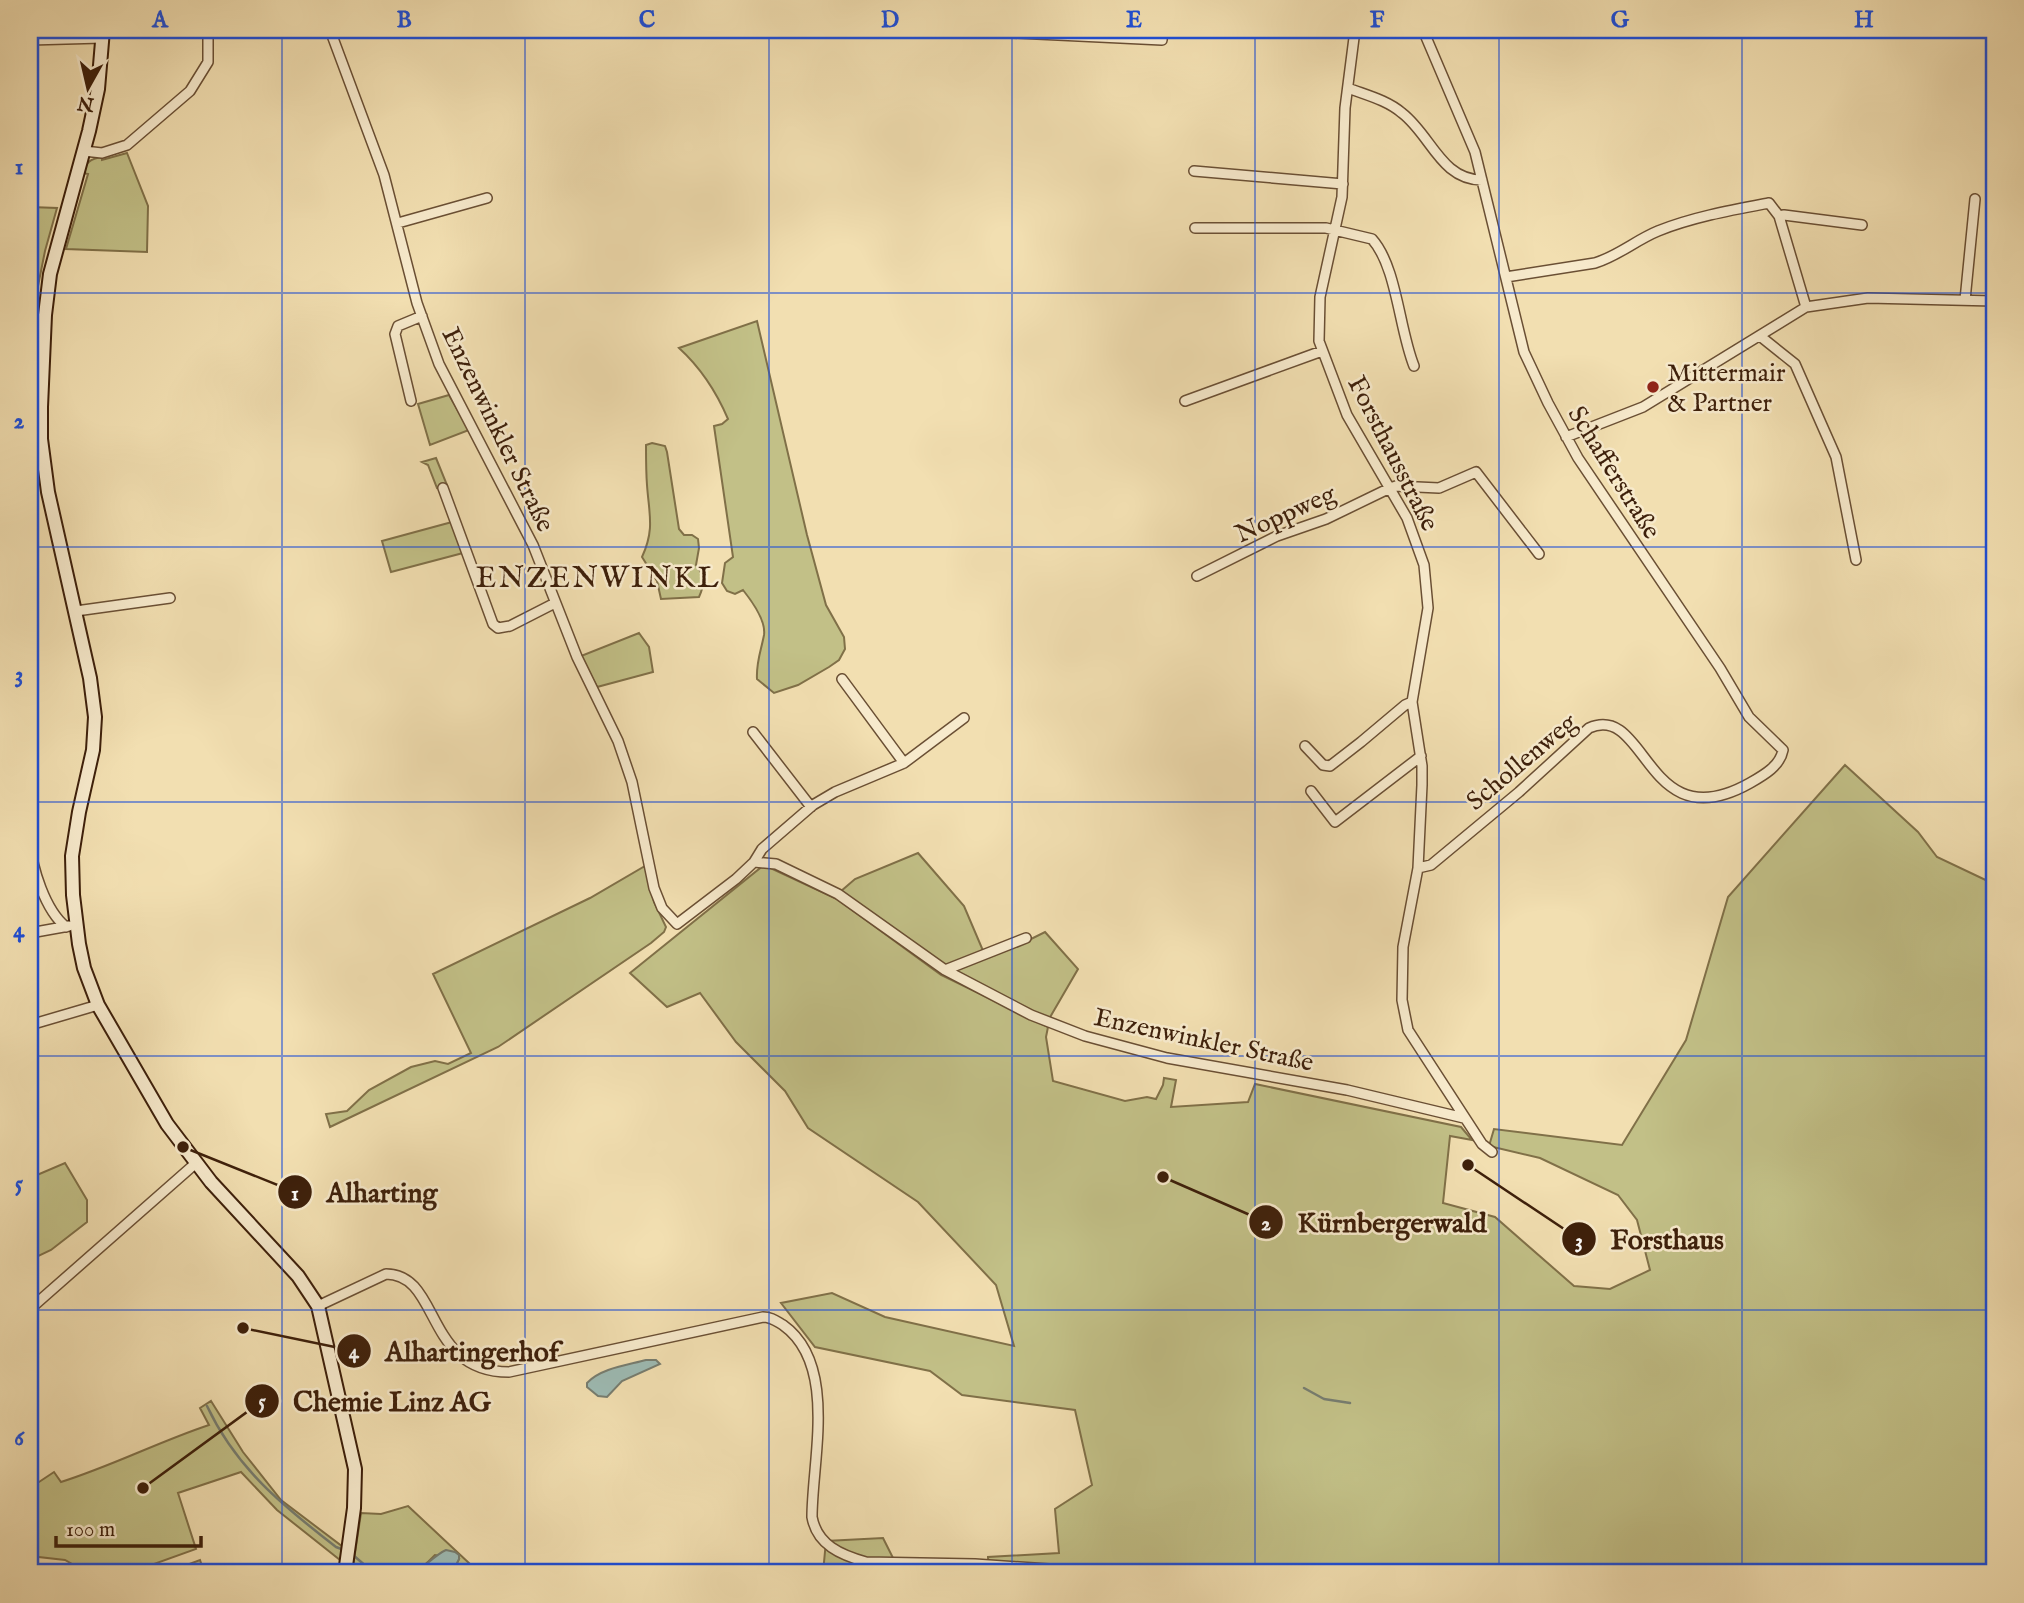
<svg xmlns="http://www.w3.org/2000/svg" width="2024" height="1603" font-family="'IM FELL English',serif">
  <rect width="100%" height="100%" fill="#f2dfb1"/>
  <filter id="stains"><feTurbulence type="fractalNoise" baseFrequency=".00286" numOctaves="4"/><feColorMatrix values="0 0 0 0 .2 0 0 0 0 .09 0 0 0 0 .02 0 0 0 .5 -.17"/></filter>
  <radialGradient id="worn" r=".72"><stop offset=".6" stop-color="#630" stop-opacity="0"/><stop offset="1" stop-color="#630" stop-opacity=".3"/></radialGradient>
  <path fill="#c2c087" stroke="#807048" stroke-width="2" d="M127,153L148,206L147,252L66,249L88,174L83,173C86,162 90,159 102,157V160Z
    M30,207L57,208L45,251L38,286L30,297Z
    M757,321L807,535L826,605L844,637L845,649L839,660L829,667L798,685L774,693L757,679C756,662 761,651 764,635C766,621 751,600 743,590L735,594L727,591L722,583L725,563L733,557L714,426L722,424L728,419C716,391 701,368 679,348Z
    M449,395L469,430L430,445L418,404Z
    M652,443L665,446L667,452L679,529L684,535H692L698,539L699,548L696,565C705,576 705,584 699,597L661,599L657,581L642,557C655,529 649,514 647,485C646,472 646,458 646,445Z
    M436,458L447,485L437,488L428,465L422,462Z
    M452,522L463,553L391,572L382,541Z
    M639,633L649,647L653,672L597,687L581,656Z
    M1845,765L1918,832L1937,857L1994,884V1573H989L988,1557L1059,1553L1055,1509L1092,1485L1075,1410L962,1395L930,1371L815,1347L781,1303L832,1293L885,1317L1014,1346L996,1285L918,1202L808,1128L785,1091L736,1042L700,993L667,1007L630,973L764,865L837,899L941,975L1048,1027L1046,1037L1053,1081L1125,1101L1147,1097L1156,1099L1163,1085L1164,1078L1176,1080L1171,1107L1248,1102L1255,1084L1461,1127L1472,1140L1450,1136L1443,1203L1495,1217L1574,1286L1610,1289L1650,1270L1637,1220L1618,1195L1540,1158L1489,1146L1494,1129L1622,1145L1686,1040L1728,897Z
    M918,853L964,906L984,953L946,967L840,892L855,879Z
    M645,866L654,902L666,927L664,932L651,943L498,1047L330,1127L326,1114L347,1111L369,1090L411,1067L435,1061L448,1064L471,1053L433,974L590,898Z
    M1045,932L1078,969L1049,1019L954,971L1017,946Z
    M65,1163L87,1200V1222L51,1250L30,1260V1178Z
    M211,1401L243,1452L281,1500L343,1547L340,1560L277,1510L241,1472L178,1493L196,1549L129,1573H88L65,1560L30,1556V1488L54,1472L61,1482C112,1466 158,1442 209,1425L200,1408Z
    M408,1506L470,1564L480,1573H452L459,1559L435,1555C416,1575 412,1575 386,1570L382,1573H368L366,1571L365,1573H352L361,1513L381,1514Z
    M883,1538L899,1570L912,1573H823L826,1541Z
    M200,1560L202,1566L184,1573H165Z"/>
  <path fill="#9dbbb4" stroke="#777d70" stroke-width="2" d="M646,1360H656L660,1364L622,1381L607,1397L598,1396L587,1387V1383C601,1368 628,1365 646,1360Z
    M446,1550L455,1552L459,1555V1559L452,1573H413C426,1567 433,1556 446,1550Z"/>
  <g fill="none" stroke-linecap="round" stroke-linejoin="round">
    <path stroke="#777d70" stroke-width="2.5" d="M30,645L34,803
      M1304,1388L1324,1399L1350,1403
      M207,1406C236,1468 283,1506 336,1547L344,1550
      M353,1555L374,1573"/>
    <defs>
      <path id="street" d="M330,30L384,175L417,303L439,364L533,545L577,657L618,741L632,782L654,888L662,908L677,924L736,879L754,862L762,849L813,805L835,792L904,763L842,679
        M951,30L1162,40L1163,30
        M1355,30L1345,108L1342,197L1320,297L1319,341L1347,415L1407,518L1424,565L1428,608L1412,702L1422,766V785L1418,868L1403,947L1402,1000L1408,1030L1482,1144L1492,1152
        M30,40L102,38
        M1348,88C1366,95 1387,100 1402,113C1431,135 1441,180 1482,180
        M84,151L102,153L127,145L190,91L208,62V30
        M1194,171L1343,184
        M1779,216L1784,215L1862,225
        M398,223L487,198
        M1195,228H1326L1372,239C1397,267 1399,329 1414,366
        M1506,277L1595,263C1618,256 1636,240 1658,231C1693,217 1732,210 1769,203L1779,216L1806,307
        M1965,300L1975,199
        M1760,336L1795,364L1817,414L1836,457L1856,560
        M411,401L395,334L398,326L422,316
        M1185,401L1322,351
        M1566,437L1643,407L1806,307L1868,298L1994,301
        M30,457L43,458
        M443,488L493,624L498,628L510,626L555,603
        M1197,576L1277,536L1326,519L1390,488L1396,486L1439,488L1476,472L1539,554
        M76,611L170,598
        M753,732L811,807
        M1305,746L1323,765L1330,766L1361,742L1405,705L1412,702
        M904,763L964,718
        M1311,791L1335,822L1421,756
        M30,842C32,868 45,910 66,927
        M754,862L776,864L838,894L945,970L1031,1015L1085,1036L1167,1058L1347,1090L1464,1118
        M1418,868L1431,865L1519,792L1589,728C1648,702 1645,842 1750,783C1764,775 1780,766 1783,750L1749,717L1720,668L1578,458L1548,403L1524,352L1475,152L1423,30
        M30,933L69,926
        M945,970L1026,938
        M30,1025L98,1005
        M318,1306L386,1274C441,1274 424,1372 509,1372L763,1317C771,1317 776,1321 783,1325C838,1364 812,1460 812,1517C817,1545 841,1555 866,1562L975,1564L1049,1569L1062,1573
        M30,1309L196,1163"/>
      <path id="secondary" d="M103,30L98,89L89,131L50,274L45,315L41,407V439L48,492L90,678L95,717L93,750L79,812L72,856L73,895L79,944L84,968L98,1005L167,1124L211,1182L298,1276L318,1306L355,1469L354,1508L345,1573"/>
    </defs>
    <use href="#street" stroke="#6a4f34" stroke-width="12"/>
    <use href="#secondary" stroke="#3d1f0a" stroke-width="16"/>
    <use href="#street" stroke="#f7eacc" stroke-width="9"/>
    <use href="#secondary" stroke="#f7eacc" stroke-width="12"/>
  </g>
  <path fill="none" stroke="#1d4ed8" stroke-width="2" stroke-opacity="0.55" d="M282,30V1573M525,30V1573M769,30V1573M1012,30V1573M1255,30V1573M1499,30V1573M1742,30V1573M30,293H1994M30,547H1994M30,802H1994M30,1056H1994M30,1310H1994"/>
  <circle fill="#8f2418" stroke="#f7eacc" stroke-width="2.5" cx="1653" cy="387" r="7"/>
  <g text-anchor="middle" stroke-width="5" stroke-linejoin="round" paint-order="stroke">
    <g font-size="26" fill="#3d1f0a" stroke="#f7eacc" text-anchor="start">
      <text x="1667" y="381">Mittermair<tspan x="1667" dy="30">&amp; Partner</tspan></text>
    </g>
    <g font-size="26" fill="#3d1f0a" stroke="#f7eacc">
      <text transform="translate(499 429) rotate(64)" y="9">Enzenwinkler Straße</text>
      <text transform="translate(1394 453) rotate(63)" y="9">Forsthausstraße</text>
      <text transform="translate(1615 472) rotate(58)" y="9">Schafferstraße</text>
      <text transform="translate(1285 513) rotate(-24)" y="9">Noppweg</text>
      <text transform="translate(1521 761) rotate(-40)" y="9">Schollenweg</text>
      <text transform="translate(1204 1039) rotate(12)" y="9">Enzenwinkler Straße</text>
    </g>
    <g font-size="30" letter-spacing="2" fill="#3d1f0a" stroke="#f7eacc">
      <text x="598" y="587">ENZENWINKL</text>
    </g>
  </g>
  <path fill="none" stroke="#3d1f0a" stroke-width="2.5" d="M183 1147L295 1192M1163 1177L1266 1222M1468 1165L1579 1239M243 1328L354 1351M143 1488L262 1401"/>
  <g fill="#3d1f0a" stroke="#f7eacc" stroke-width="2.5">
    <circle cx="183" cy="1147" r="7"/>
    <circle cx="1163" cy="1177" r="7"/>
    <circle cx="1468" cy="1165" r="7"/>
    <circle cx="243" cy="1328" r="7"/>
    <circle cx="143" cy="1488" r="7"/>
    <circle cx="295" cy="1192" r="18"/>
    <circle cx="1266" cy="1222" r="18"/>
    <circle cx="1579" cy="1239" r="18"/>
    <circle cx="354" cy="1351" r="18"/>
    <circle cx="262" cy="1401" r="18"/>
  </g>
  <g font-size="21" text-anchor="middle" font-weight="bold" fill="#fff">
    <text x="295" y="1200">1</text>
    <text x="1266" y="1230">2</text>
    <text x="1579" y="1247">3</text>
    <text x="354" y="1358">4</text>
    <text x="262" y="1408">5</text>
  </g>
  <g font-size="28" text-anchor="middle" font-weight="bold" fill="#3d1f0a" stroke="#f7eacc" stroke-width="5" stroke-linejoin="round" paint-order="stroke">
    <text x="382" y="1202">Alharting</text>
    <text x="1392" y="1232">Kürnbergerwald</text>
    <text x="1667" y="1249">Forsthaus</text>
    <text x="472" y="1361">Alhartingerhof</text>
    <text x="392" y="1411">Chemie Linz AG</text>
  </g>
  <rect width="2024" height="1603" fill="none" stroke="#f2dfb1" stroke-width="77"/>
  <g transform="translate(88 88) rotate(188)" stroke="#f7eacc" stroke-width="5" paint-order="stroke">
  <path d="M0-5L12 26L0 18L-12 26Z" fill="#3d1f0a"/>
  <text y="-10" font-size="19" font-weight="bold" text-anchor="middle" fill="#3d1f0a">N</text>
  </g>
  <path d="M56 1536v10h145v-10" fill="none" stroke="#3d1f0a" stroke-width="3.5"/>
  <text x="66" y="1536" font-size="21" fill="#3d1f0a" stroke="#f7eacc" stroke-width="5" paint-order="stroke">100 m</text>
  <rect x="38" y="38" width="1948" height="1526" fill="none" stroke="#1d4ed8" stroke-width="2.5"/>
  <g font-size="23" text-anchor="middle" font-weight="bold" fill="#1d4ed8">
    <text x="160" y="27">A</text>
    <text x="404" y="27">B</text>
    <text x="647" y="27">C</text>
    <text x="890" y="27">D</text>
    <text x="1134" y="27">E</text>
    <text x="1377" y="27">F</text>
    <text x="1620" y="27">G</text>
    <text x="1864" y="27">H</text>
    <text x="19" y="174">1</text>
    <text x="19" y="428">2</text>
    <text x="19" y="682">3</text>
    <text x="19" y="937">4</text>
    <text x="19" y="1191">5</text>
    <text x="19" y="1445">6</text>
  </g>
  <rect width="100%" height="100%" filter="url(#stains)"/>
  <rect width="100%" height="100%" fill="url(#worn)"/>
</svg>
